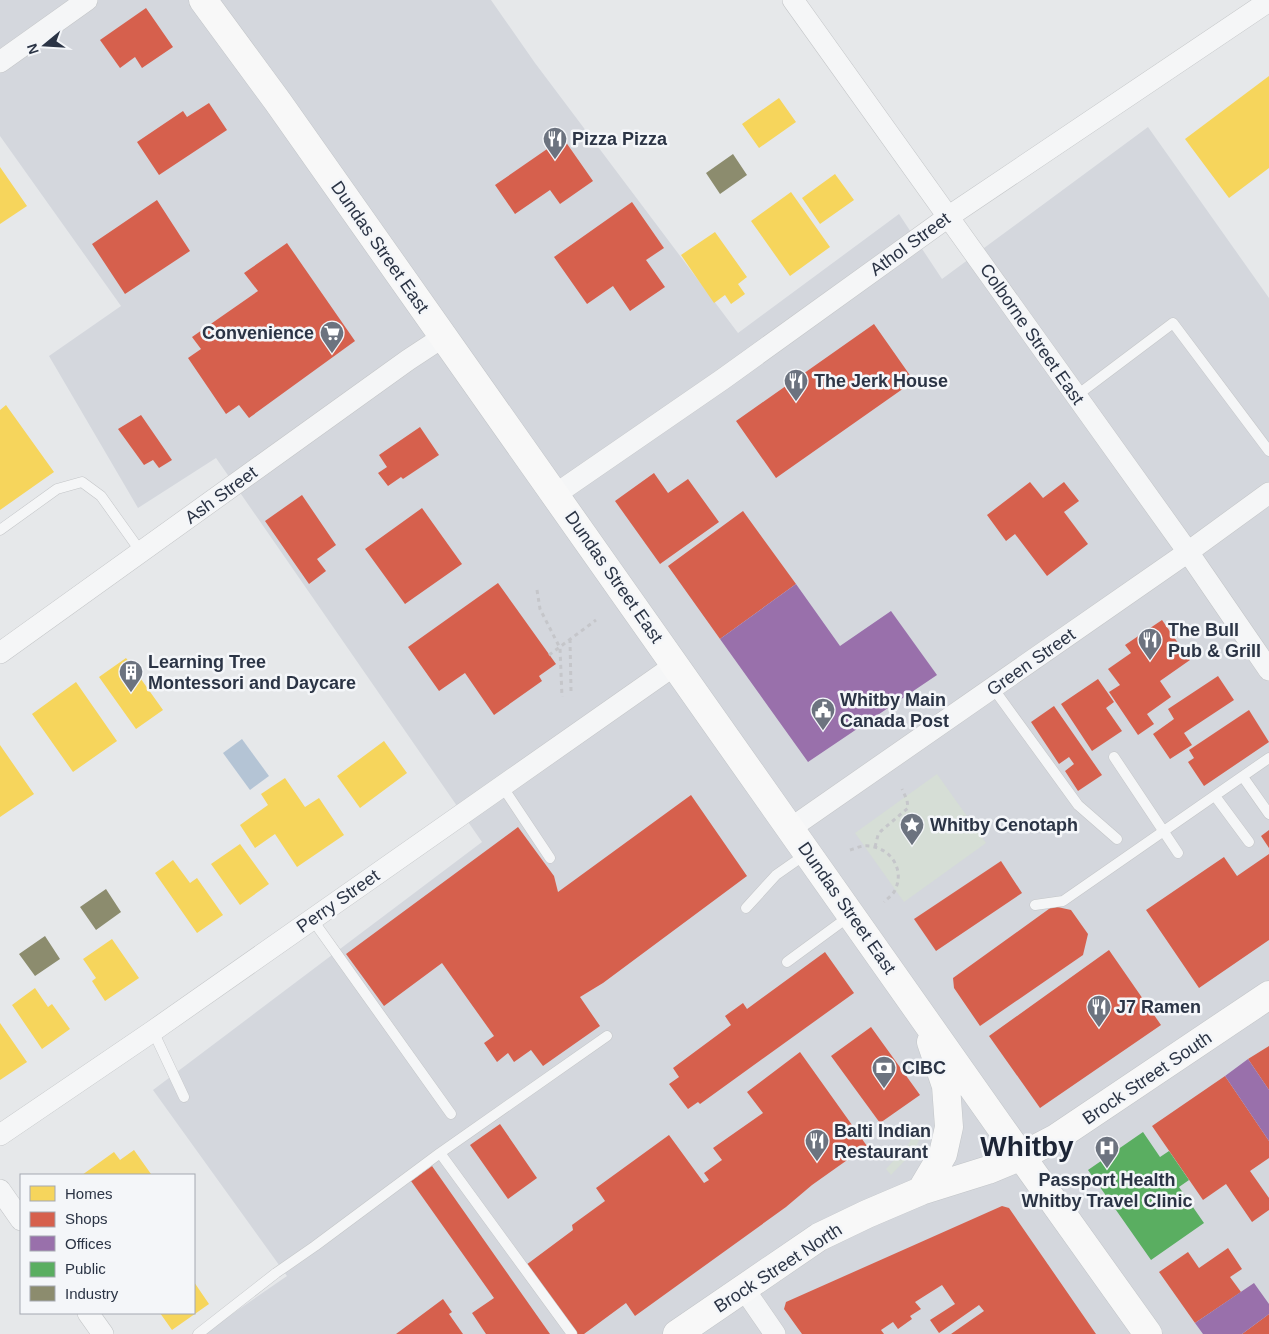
<svg xmlns="http://www.w3.org/2000/svg" width="1269" height="1334" font-family="Helvetica,sans-serif">
  <rect width="100%" height="100%" fill="#e6e8ea"/>
  <path fill="#d4d7dd" d="M0,0H491L535,63L738,333L899,214L942,279L1148,127L1269,298V1334H203L287,1276L153,1090L482,842L216,458L138,508L49,356L121,306L0,136Z"/>
  <path fill="#d6ded6" d="M937,774L986,843L904,902L855,833Z
    M915,1132L921,1135L915,1150L891,1175L886,1169L908,1145Z"/>
  <path fill="#b4c4d5" d="M242,739L269,776L250,790L223,753Z"/>
  <path fill="#f6d55c" d="M1269,76V168L1229,198L1185,139Z
    M779,98L796,122L759,148L742,124Z
    M0,167L27,206L0,224Z
    M835,174L854,200L820,224L802,198Z
    M791,192L830,247L790,276L751,221Z
    M715,232L747,277L738,284L745,294L731,304L725,295L714,303L681,255Z
    M6,405L54,472L0,510V410Z
    M126,658L163,710L136,729L99,677Z
    M76,682L117,741L73,772L32,714Z
    M384,741L407,773L360,808L337,776Z
    M0,745L34,794L0,817Z
    M285,778L305,807L319,798L344,835L297,867L275,834L255,848L240,825L268,805L261,794Z
    M240,844L269,884L240,905L211,864Z
    M173,860L190,883L197,878L223,915L197,933L155,873Z
    M112,939L139,978L105,1001L92,981L96,978L83,959Z
    M35,988L48,1007L52,1004L70,1029L42,1049L12,1005Z
    M0,1023L27,1062L0,1080Z
    M134,1150L151,1174L150,1175H82L114,1152L120,1160Z
    M194,1282L209,1304L172,1330L160,1313H194Z"/>
  <path fill="#d6604d" d="M146,8L173,47L142,68L135,57L120,68L100,40Z
    M209,103L227,130L159,175L137,142L183,111L187,117Z
    M563,138L593,181L560,204L550,190L515,214L495,185Z
    M157,200L190,251L125,294L92,244Z
    M632,202L664,248L646,260L665,287L630,311L613,286L587,304L554,257Z
    M287,243L355,341L249,418L239,405L226,414L188,358L201,349L192,337L258,291L244,273Z
    M874,324L914,381L776,478L736,421Z
    M141,415L172,460L159,468L153,460L144,465L118,429Z
    M420,427L439,455L403,479L401,477L388,486L378,473L387,467L379,455Z
    M654,473L668,493L688,479L719,522L660,564L615,501Z
    M1030,482L1043,498L1064,482L1079,501L1064,512L1088,544L1047,576L1015,534L1006,541L987,515Z
    M302,495L336,545L317,559L326,571L309,584L265,521Z
    M422,508L462,564L405,604L365,549Z
    M743,511L796,584L720,639L668,566Z
    M498,583L556,664L539,676L542,681L494,715L465,673L439,691L408,647Z
    M1162,620L1190,660L1160,681L1171,697L1147,714L1154,724L1138,735L1109,692L1120,685L1108,669L1131,653L1125,645Z
    M1218,676L1234,700L1184,733L1192,745L1170,759L1153,734L1174,719L1168,709Z
    M1098,679L1114,702L1106,708L1122,731L1092,751L1061,704Z
    M1054,706L1102,775L1078,791L1065,771L1074,764L1069,757L1059,764L1031,722Z
    M1249,710L1269,742L1204,786L1188,762L1194,758L1189,750Z
    M691,795L747,876L603,983L580,997L600,1026L543,1066L531,1050L514,1062L508,1053L497,1062L484,1043L494,1036L442,963L384,1006L346,954L518,827L554,876L558,892Z
    M1269,830V848L1261,836Z
    M1269,854V940L1199,988L1146,910L1224,857L1237,876Z
    M1001,861L1022,893L936,951L914,919Z
    M1053,906L1071,910L1088,934L1083,955L980,1026L954,988L953,978Z
    M1109,950L1161,1025L1040,1108L989,1036Z
    M825,952L854,993L700,1104L698,1102L688,1109L669,1084L679,1077L673,1068L731,1025L725,1016L743,1003L747,1009Z
    M871,1027L920,1095L880,1123L831,1056Z
    M1269,1046V1090L1248,1059Z
    M800,1052L867,1146L812,1185L786,1207L635,1316L626,1303L584,1334H577L526,1265L573,1230L572,1225L605,1201L596,1188L669,1135L704,1183L709,1180L704,1173L722,1160L713,1148L763,1113L747,1092Z
    M1225,1076L1269,1141V1158L1250,1171L1269,1198V1210L1252,1222L1226,1184L1203,1200L1152,1126Z
    M500,1124L537,1178L508,1199L470,1145Z
    M432,1166L550,1334H486L472,1313L494,1298L411,1181Z
    M1002,1206L1009,1208L1096,1334H951L984,1311L979,1305L939,1333L930,1320L955,1304L942,1285L915,1302L921,1309L910,1316L912,1319L898,1329L893,1322L881,1330L884,1334H802L784,1309L786,1302Z
    M1228,1248L1242,1269L1230,1277L1241,1292L1195,1323L1159,1272L1188,1252L1199,1268Z
    M443,1299L452,1312L449,1314L463,1334H396Z
    M1269,1314V1334H1242Z"/>
  <path fill="#9970ab" d="M796,584L840,646L891,611L937,675L808,762L720,639Z
    M1248,1059L1269,1090V1141L1225,1076Z
    M1254,1283L1269,1304V1314L1242,1334H1203L1195,1323Z"/>
  <path fill="#5aae61" d="M1143,1132L1160,1157L1169,1151L1189,1180L1179,1187L1204,1223L1151,1260L1088,1170Z"/>
  <path fill="#8c8c6e" d="M733,154L747,175L720,194L706,173Z
    M106,889L121,912L96,930L80,907Z
    M45,936L60,959L35,976L19,954Z"/>
  <g fill="none" stroke-linecap="round" stroke-linejoin="round">
    <defs>
      <path id="lane" d="M1076,396L1173,323L1269,451
        M0,530L57,489L82,482L101,496L141,552
        M993,688L1078,805L1117,839
        M1114,757L1178,853
        M1243,777L1269,814
        M502,786L550,858
        M1215,796L1249,842
        M1035,905L1063,901L1269,758
        M746,908L776,875L806,854
        M312,919L451,1114
        M787,962L851,915
        M153,1031L184,1097
        M440,1153L572,1334
        M198,1334L276,1273L315,1246L440,1153L607,1036"/>
      <path id="street" d="M793,0L1188,552L1269,670
        M0,62L87,0
        M556,494L723,379L948,217L1269,1
        M0,653L408,360L443,337
        M791,828L1188,552L1269,493
        M0,1135L153,1031L675,665
        M0,1190L21,1220
        M744,1289L775,1334
        M88,1313L103,1334"/>
      <path id="primary" d="M203,0L278,102L1001,1128L1148,1334
        M921,1191L943,1154L949,1127L946,1086L931,1042
        M677,1334L819,1237L867,1214L921,1191L988,1170L1022,1156L1056,1138L1269,995"/>
    </defs>
    <use href="#lane" stroke="#c4c6c8" stroke-width="11"/>
    <use href="#street" stroke="#c4c6c8" stroke-width="22"/>
    <use href="#primary" stroke="#c2c5c8" stroke-width="29"/>
    <path stroke="#c5c6ca" stroke-width="3" stroke-dasharray="4 4" stroke-linecap="butt" d="M537,590L540,609L560,648L562,697
      M570,639L571,691
      M549,655L596,620
      M875,847L878,835L881,831L908,808L907,800L902,789
      M850,850C856,848 863,845 869,846C891,848 905,870 895,890C893,895 888,898 884,902"/>
    <use href="#lane" stroke="#f5f6f7" stroke-width="10"/>
    <use href="#street" stroke="#f5f6f7" stroke-width="21"/>
    <use href="#primary" stroke="#f8f8f8" stroke-width="28"/>
  </g>
  <defs>
    <symbol id="restaurant-pin" viewBox="-11 -11 22 30"><path d="M0 17L-7.5 6A9.5 9.5 0 1 1 7.5 6Z" fill="#6c737f" stroke="#f4f6f9"/><path d="M-5-6h1v4h1v-4h1v4h1v-4h1v5L-1.5 .5V6h-2V.5L-5-1ZM5-6V6H3V1.5H1.5Q1.5-4 5-6Z" fill="#fff"/></symbol>
    <symbol id="supermarket-pin" viewBox="-11 -11 22 30"><path d="M0 17L-7.5 6A9.5 9.5 0 1 1 7.5 6Z" fill="#6c737f" stroke="#f4f6f9"/><path d="M-6-5.5h2.5l.6 2H6L4.5 2H-2.5L-4.4-4H-6ZM-1.5 3.2a1.3 1.3 0 1 0 .1 0ZM3 3.2a1.3 1.3 0 1 0 .1 0Z" fill="#fff"/></symbol>
    <symbol id="building-pin" viewBox="-11 -11 22 30"><path d="M0 17L-7.5 6A9.5 9.5 0 1 1 7.5 6Z" fill="#6c737f" stroke="#f4f6f9"/><path d="M-4-6H4V6H1V3H-1V6H-4ZM-2.5-4.3h1.7v1.8h-1.7ZM.8-4.3h1.7v1.8H.8ZM-2.5-1h1.7V.8h-1.7ZM.8-1h1.7V.8H.8Z" fill="#fff"/></symbol>
    <symbol id="civic-pin" viewBox="-11 -11 22 30"><path d="M0 17L-7.5 6A9.5 9.5 0 1 1 7.5 6Z" fill="#6c737f" stroke="#f4f6f9"/><path d="M-.6-6.5H3V-4.5H.6V-3L4-1V1h2V6H-6V1h2V-1L-.6-3ZM-1.2 2.5V6h2.4V2.5Z" fill="#fff"/></symbol>
    <symbol id="sight-pin" viewBox="-11 -11 22 30"><path d="M0 17L-7.5 6A9.5 9.5 0 1 1 7.5 6Z" fill="#6c737f" stroke="#f4f6f9"/><path d="M0-6L1.8-2.2L6-1.7L2.9 1.2L3.7 5.4L0 3.3L-3.7 5.4L-2.9 1.2L-6-1.7L-1.8-2.2Z" fill="#fff"/></symbol>
    <symbol id="bank-pin" viewBox="-11 -11 22 30"><path d="M0 17L-7.5 6A9.5 9.5 0 1 1 7.5 6Z" fill="#6c737f" stroke="#f4f6f9"/><path d="M-6-4H6V4H-6ZM0-2.3a2.3 2.3 0 1 0 0 4.6a2.3 2.3 0 1 0 0-4.6Z" fill="#fff"/></symbol>
    <symbol id="hospital-pin" viewBox="-11 -11 22 30"><path d="M0 17L-7.5 6A9.5 9.5 0 1 1 7.5 6Z" fill="#6c737f" stroke="#f4f6f9"/><path d="M-5-5h3v3.5h4V-5h3V5h-3V1.5h-4V5h-3Z" fill="#fff"/></symbol>
  </defs>
  <g fill-rule="evenodd">
    <use href="#restaurant-pin" x="541" y="125" width="28" height="38"/>
    <use href="#supermarket-pin" x="318" y="319" width="28" height="38"/>
    <use href="#restaurant-pin" x="782" y="367" width="28" height="38"/>
    <use href="#restaurant-pin" x="1136" y="626" width="28" height="38"/>
    <use href="#building-pin" x="117" y="658" width="28" height="38"/>
    <use href="#civic-pin" x="809" y="696" width="28" height="38"/>
    <use href="#sight-pin" x="898" y="811" width="28" height="38"/>
    <use href="#restaurant-pin" x="1085" y="993" width="28" height="38"/>
    <use href="#bank-pin" x="870" y="1054" width="28" height="38"/>
    <use href="#restaurant-pin" x="803" y="1127" width="28" height="38"/>
    <use href="#hospital-pin" x="1093" y="1134" width="28" height="38"/>
  </g>
  <g text-anchor="middle" stroke-width="5" stroke-linejoin="round" paint-order="stroke">
    <g font-size="18" font-weight="bold" fill="#2b3445" stroke="#f4f6f9" text-anchor="start">
      <text x="572" y="145">Pizza Pizza</text>
      <text x="314" y="339" text-anchor="end">Convenience</text>
      <text x="814" y="387">The Jerk House</text>
      <text x="1168" y="636">The Bull<tspan x="1168" dy="21">Pub &amp; Grill</tspan></text>
      <text x="148" y="668">Learning Tree<tspan x="148" dy="21">Montessori and Daycare</tspan></text>
      <text x="840" y="706">Whitby Main<tspan x="840" dy="21">Canada Post</tspan></text>
      <text x="930" y="831">Whitby Cenotaph</text>
      <text x="1116" y="1013">J7 Ramen</text>
      <text x="902" y="1074">CIBC</text>
      <text x="834" y="1137">Balti Indian<tspan x="834" dy="21">Restaurant</tspan></text>
      <text x="1107" y="1186" text-anchor="middle">Passport Health<tspan x="1107" dy="21">Whitby Travel Clinic</tspan></text>
    </g>
    <g font-size="18" fill="#2b3445" stroke="#f4f6f9">
      <text transform="translate(910 244) rotate(-36)" y="6">Athol Street</text>
      <text transform="translate(380 247) rotate(55)" y="6">Dundas Street East</text>
      <text transform="translate(1032 334) rotate(55)" y="6">Colborne Street East</text>
      <text transform="translate(221 495) rotate(-36)" y="6">Ash Street</text>
      <text transform="translate(614 577) rotate(55)" y="6">Dundas Street East</text>
      <text transform="translate(1031 662) rotate(-35)" y="6">Green Street</text>
      <text transform="translate(338 901) rotate(-35)" y="6">Perry Street</text>
      <text transform="translate(847 908) rotate(55)" y="6">Dundas Street East</text>
      <text transform="translate(1147 1078) rotate(-34)" y="6">Brock Street South</text>
      <text transform="translate(778 1268) rotate(-33)" y="6">Brock Street North</text>
    </g>
    <g font-size="28" font-weight="bold" fill="#1d2536" stroke="#f4f6f9">
      <text x="1027" y="1156">Whitby</text>
    </g>
  </g>
  <rect x="20" y="1174" width="175" height="140" fill="#f4f6f9" stroke="#a4a8b1"/>
  <rect x="30" y="1186" width="25" height="15" fill="#f6d55c" stroke="#a4a8b1"/>
  <text x="65" y="1199" font-size="15" fill="#2b3445">Homes</text>
  <rect x="30" y="1212" width="25" height="15" fill="#d6604d" stroke="#a4a8b1"/>
  <text x="65" y="1224" font-size="15" fill="#2b3445">Shops</text>
  <rect x="30" y="1236" width="25" height="15" fill="#9970ab" stroke="#a4a8b1"/>
  <text x="65" y="1249" font-size="15" fill="#2b3445">Offices</text>
  <rect x="30" y="1262" width="25" height="15" fill="#5aae61" stroke="#a4a8b1"/>
  <text x="65" y="1274" font-size="15" fill="#2b3445">Public</text>
  <rect x="30" y="1286" width="25" height="15" fill="#8c8c6e" stroke="#a4a8b1"/>
  <text x="65" y="1299" font-size="15" fill="#2b3445">Industry</text>
  <g transform="translate(45 45) rotate(252)" stroke="#f4f6f9" stroke-width="4" paint-order="stroke">
  <path d="M0-4L9 19L0 12L-9 19Z" fill="#2b3445"/>
  <text y="-8" font-size="14" font-weight="bold" text-anchor="middle" fill="#2b3445">N</text>
  </g>
</svg>
